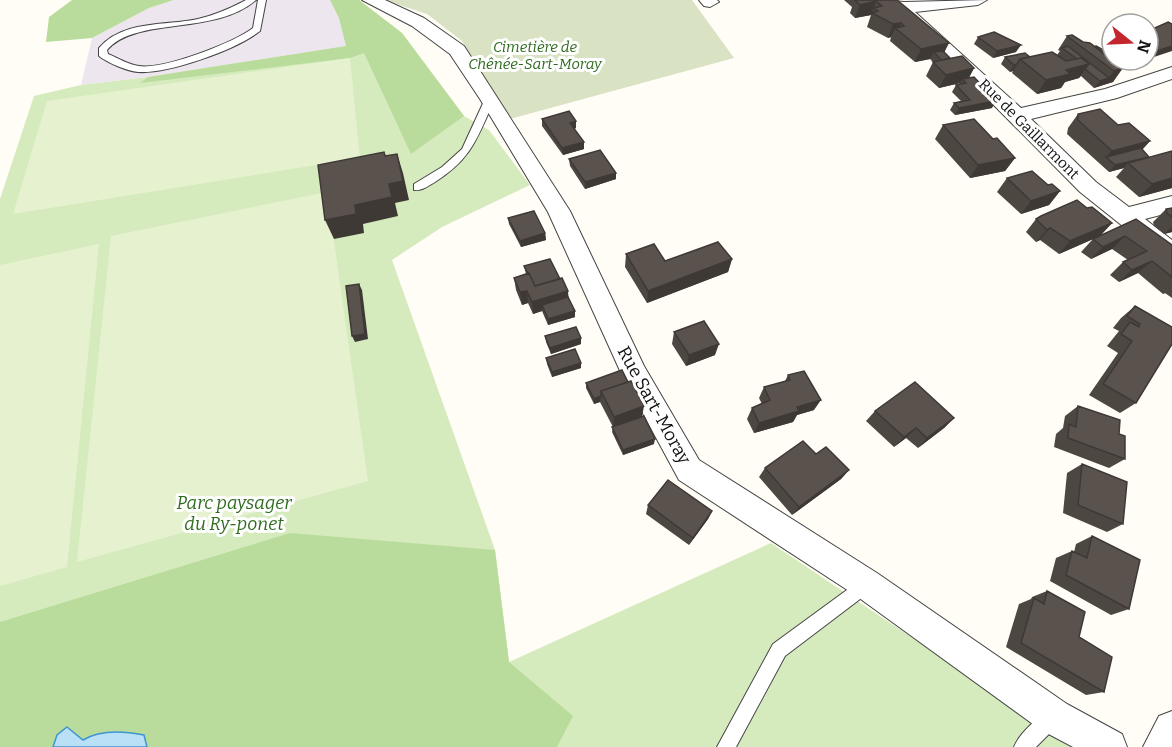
<svg xmlns="http://www.w3.org/2000/svg" width="1172" height="747" font-family="Bitter,serif">
  <rect width="100%" height="100%" fill="#fffdf5"/>
  <path fill="#eee6ef" d="M174,0H330L339,18L346,46L148,77L81,85L92,38L149,8Z"/>
  <path fill="#d5ebbd" d="M330,0H359L402,33L464,116L489,130L530,185L442,227L392,260L495,550L509,662L771,543L1075,747H0V199L34,96L81,85L148,77L346,46L339,18Z"/>
  <path fill="#b9dc9c" d="M72,0H174L149,8L92,38L46,42L49,17Z
    M330,0H359L402,33L464,116L411,154L364,53L350,58L140,83L148,77L346,46L339,18Z
    M290,533L495,550L509,662L573,716L557,747H0V622Z"/>
  <path fill="#d9e3c4" d="M384,0H692L734,58L510,119L462,41L427,14Z"/>
  <path fill="#e6f2cf" d="M350,58L360,158L13,214L47,101Z
    M327,192L368,481L77,562L111,236Z
    M99,244L67,567L0,586V265Z"/>
  <path fill="#b9e0f7" stroke="#3f96cf" stroke-width="1.5" d="M67,727L83,740C101,729 124,731 144,735L147,747H53L57,735Z"/>
  <g fill="none" stroke-linecap="round" stroke-linejoin="round">
    <defs>
      <path id="service" d="M246,0H256C215,36 136,16 107,50L108,54C118,58 129,65 139,66C163,70 233,43 253,28L258,0H266L260,31C236,50 168,74 138,72C127,71 108,63 99,56V48C123,20 165,26 198,19C215,15 231,8 246,0Z
        M490,96L495,99C477,137 473,158 435,182C428,186 422,191 414,190V184L442,167L462,149L485,99Z
        M866,576L872,578L874,584L872,590L785,656L736,747H717L773,644Z
        M1052,710L1058,713L1061,719L1058,725L1036,747H1014C1019,734 1039,715 1052,710Z"/>
      <path id="minor" d="M362,0H385L424,18L464,46L570,211L644,366L699,460L877,573L1067,704L1122,734L1127,747H1073L1041,730L855,595L679,480L621,373L548,212L480,99L450,54L412,26Z
        M699,0H717L719,2L710,7L704,6Z
        M882,0L904,2L987,0L978,5L915,12L1021,108L1105,89L1172,67V79L1117,98L1031,119L1096,182L1129,207L1172,196V212L1145,219L1172,240V262L1164,259L1080,192L966,77Z
        M1172,711V747H1143L1159,716Z"/>
    </defs>
    <use href="#service" stroke="#444" stroke-width="2"/>
    <use href="#minor" stroke="#444" stroke-width="2"/>
    <use href="#service" fill="#fff" fill-rule="evenodd"/>
    <use href="#minor" fill="#fff" fill-rule="evenodd"/>
  </g>
  <path fill="#4d4742" d="M844,0H897L950,58L974,68L969,78L992,108L955,115L950,110L954,103L961,101L952,92L956,85L960,83L939,88L926,76L933,62L930,59L915,62L890,41L891,37L888,38L867,27L871,15L855,18L850,13L852,7Z
    M1067,36L1105,51L1107,50L1105,49L1110,42H1112V60L1122,67L1113,82L1094,88L1081,76L1079,78L1065,82L1061,88L1037,94L1012,73L1013,71L1010,72L1001,64L1005,57H1030L1063,59L1057,55L1060,51L1058,50Z
    M978,37L1016,52L993,58L974,44Z
    M1078,114L1118,125L1150,141L1142,150L1172,188L1139,197L1116,177L1124,168L1109,172L1067,134L1068,128Z
    M542,119L576,121V128L574,129L584,142V149L563,155L542,126Z
    M943,125L993,139L1015,158L1005,171L970,178L935,139Z
    M569,159L616,173V179L585,189L570,166Z
    M1007,178L1048,185L1060,191L1049,205L1021,214L997,192Z
    M1087,208L1112,223L1100,236L1059,254L1040,240L1036,242L1026,232L1036,219Z
    M1172,208V232L1164,234L1154,226L1153,222L1166,209Z
    M508,218L545,233L546,240L521,247L509,224Z
    M1136,219L1172,245V298L1165,293H1166L1163,294L1138,273L1119,282L1110,275L1123,262L1128,260L1112,249L1091,259L1081,252L1093,239Z
    M626,254L665,261L732,259L728,272L647,303L625,267Z
    M524,266L560,279L568,291V297L575,317L548,325L542,311L533,314L528,303L522,305L516,290L514,278L526,274Z
    M1135,306L1172,327L1136,403L1120,413L1089,395L1118,353L1107,346L1119,331L1113,328L1121,318Z
    M674,332L715,355L686,366L672,344Z
    M545,336L581,338V344L551,354L546,342Z
    M546,358L581,363V368L552,377L547,364Z
    M788,375L814,410L797,415L793,422L754,433L747,419L752,408L762,404L759,398L764,387L785,381Z
    M586,383L642,416L654,444L623,455L612,432L613,427L600,402L594,404L586,388Z
    M1078,406L1119,434L1125,459L1109,468L1054,447L1056,434L1063,428L1065,416Z
    M875,411L954,418L944,428L918,448L906,438L894,447L866,421Z
    M816,454L849,470L841,479L792,515L759,477L765,468Z
    M1082,464L1123,524L1107,532L1063,513L1067,473Z
    M648,505L712,511L708,519L689,545L646,514Z
    M1092,536L1129,609L1111,615L1050,581L1056,558L1072,551L1074,552L1076,544Z
    M1047,591L1079,637L1104,692L1086,695L1006,647L1019,604L1031,599L1032,597Z"/>
  <path fill="#3f3936" d="M876,1L871,15L855,18L860,5Z
    M901,23L898,30L895,28L891,37L888,38L893,24Z
    M949,43L942,57L934,52L930,59L915,62L921,49Z
    M1021,45L1016,52L993,58L997,51Z
    M1172,46V51L1148,59V54Z
    M1129,60H1145L1113,70L1108,67Z
    M1017,64L1013,71L1010,72L1014,65Z
    M1089,64L1079,78L1065,82L1061,88L1037,94L1046,80L1066,70Z
    M974,68L967,81L962,79L960,83L939,88L946,75Z
    M1123,68L1113,82L1103,85L1114,71Z
    M1109,78L1103,85L1094,88L1100,81Z
    M996,101L992,108L955,115L959,108Z
    M576,121V128L571,130L570,123Z
    M1150,141L1138,154L1106,157L1112,151Z
    M584,142V149L563,155L562,148Z
    M397,154L403,173L409,200L395,203L398,216L363,224L364,233L334,239L325,220L355,205Z
    M1149,157L1128,163L1124,168L1109,172L1115,165Z
    M1015,158L1005,171L970,178L978,165Z
    M616,173V179L585,189V182Z
    M1172,178V188L1139,197L1152,184Z
    M1060,191L1049,205L1021,214L1031,201Z
    M1112,223L1100,236L1059,254L1070,241Z
    M1172,227V232L1164,234Z
    M1050,228L1040,240L1036,242L1047,230Z
    M545,233L546,240L521,247L520,241Z
    M1125,236L1112,249L1091,259L1103,247Z
    M732,259L728,272L647,303L648,291Z
    M1152,261L1138,273L1119,282L1132,270Z
    M359,284L362,290L368,339L355,342L352,336Z
    M527,291L528,303L522,305L520,292Z
    M568,291L569,303L542,305V311L533,314L532,302Z
    M575,311V317L548,325V319Z
    M581,338V344L551,354L550,348Z
    M719,344L715,355L686,366L689,355Z
    M581,363V368L552,377V372Z
    M601,396L600,402L594,404V399Z
    M821,400L814,410L797,415L793,422L754,433L759,423L797,407Z
    M644,406L642,417L613,428L614,417Z
    M954,418L944,428L918,448L927,438Z
    M916,428L906,438L894,447L904,437Z
    M655,439L654,444L623,455V450Z
    M849,470L841,479L792,515L799,507Z
    M712,511L708,519L689,545L693,538Z"/>
  <path fill="#5a524d" stroke="#3f3936" stroke-width="1.5" d="M855,0H897L949,43L921,49L895,28L904,26L901,23L893,24L872,13L878,11L874,8L882,6L876,1L860,5Z
    M1168,22L1172,24V46L1148,54V31Z
    M994,32L1021,45L997,51L978,37Z
    M1072,35L1083,42L1090,43L1123,68L1114,71L1067,36Z
    M1068,46L1109,78L1100,81L1085,69L1089,64L1081,58L1077,59L1062,48Z
    M1096,46L1105,51L1112,48V60L1095,47Z
    M943,51L950,58L941,60L934,52Z
    M1052,52L1066,61L1081,58L1089,64L1066,70L1070,74L1046,80L1020,59Z
    M1025,53L1030,57L1020,59L1017,64L1014,65L1005,57Z
    M962,56L974,68L946,75L933,62Z
    M1112,60H1129L1117,64Z
    M974,77L996,101L959,108L954,103L970,100L956,85L966,83L962,79Z
    M1100,109L1118,125L1129,123L1150,141L1112,151L1078,120V114Z
    M569,111L576,121L570,123L584,142L562,148L542,119Z
    M974,119L993,139L997,138L1015,158L978,165L943,125Z
    M1141,148L1149,157L1115,165L1106,157Z
    M600,150L616,173L585,182L569,159Z
    M1172,151V178L1152,184L1128,163Z
    M384,152L385,156L397,154L403,181L389,184L392,197L355,205L356,214L325,220L318,165Z
    M1032,171L1048,185L1052,184L1060,191L1031,201L1007,178Z
    M1077,200L1087,208L1092,207L1112,223L1070,241L1050,228L1047,230L1036,219L1041,216Z
    M1172,208V217L1167,213L1166,209Z
    M534,211L545,233L520,241L508,218Z
    M1136,219L1172,245V277L1152,261L1132,270L1123,262L1147,251L1125,236L1103,247L1093,239Z
    M718,242L732,259L648,291L626,254L654,244L665,261Z
    M550,259L560,279L535,286L529,273L528,274L524,266Z
    M529,273L535,286L562,278L568,291L532,302L527,291L520,292L514,278Z
    M359,284L365,334L352,336L346,286Z
    M568,297L575,311L548,319L542,305Z
    M1135,306L1172,327V344L1136,403L1103,384L1132,341L1121,334L1130,322L1139,327L1140,324L1127,316Z
    M704,321L719,344L689,355L674,332Z
    M576,327L581,338L550,348L545,336Z
    M575,349L581,363L552,372L546,358Z
    M622,370L628,382L601,391V396L594,399L586,383Z
    M804,371L821,400L797,407L799,411L759,423L752,408L770,400L764,387L790,380L788,375Z
    M631,381L644,406L614,417L601,391Z
    M915,382L954,418L927,438L916,428L904,437L875,411Z
    M1078,406L1120,420L1119,434L1125,436V459L1068,438L1069,424L1076,427Z
    M644,416L655,439L623,450L612,427Z
    M803,441L816,454L826,447L849,470L799,507L765,468Z
    M1082,464L1127,482L1123,524L1078,505Z
    M668,480L712,511L693,538L648,505Z
    M1092,536L1140,560L1129,609L1066,575L1072,551L1087,558Z
    M1047,591L1085,612L1079,637L1112,657L1104,692L1021,643L1034,598L1044,604Z"/>
  <g text-anchor="middle" stroke-width="6" stroke-linejoin="round" paint-order="stroke">
    <g font-size="15" font-style="italic" fill="#2f6b1f" stroke="#fff">
      <text x="535" y="52">Cimetière de<tspan x="535" dy="17">Chênée-Sart-Moray</tspan></text>
    </g>
    <g font-size="15" fill="#111" stroke="#fff">
      <text transform="translate(1029 129) rotate(45)" y="5">Rue de Gaillarmont</text>
    </g>
    <g font-size="18" fill="#111" stroke="#fff">
      <text transform="translate(654 405) rotate(61)" y="6">Rue Sart-Moray</text>
    </g>
    <g font-size="18" font-style="italic" fill="#2f6b1f" stroke="#fff">
      <text x="234" y="509">Parc paysager<tspan x="234" dy="21">du Ry-ponet</tspan></text>
    </g>
  </g>
  <g transform="translate(1130 42) rotate(108)"><circle r="28" fill="#ffffff" stroke="#a0a0a0" stroke-width="1.5"/>
  <path d="M0-4.5L10 22L0 15L-10 22Z" fill="#c4262e"/>
  <text y="-9" font-size="16" font-weight="bold" text-anchor="middle" fill="#111111">N</text>
  </g>
</svg>
